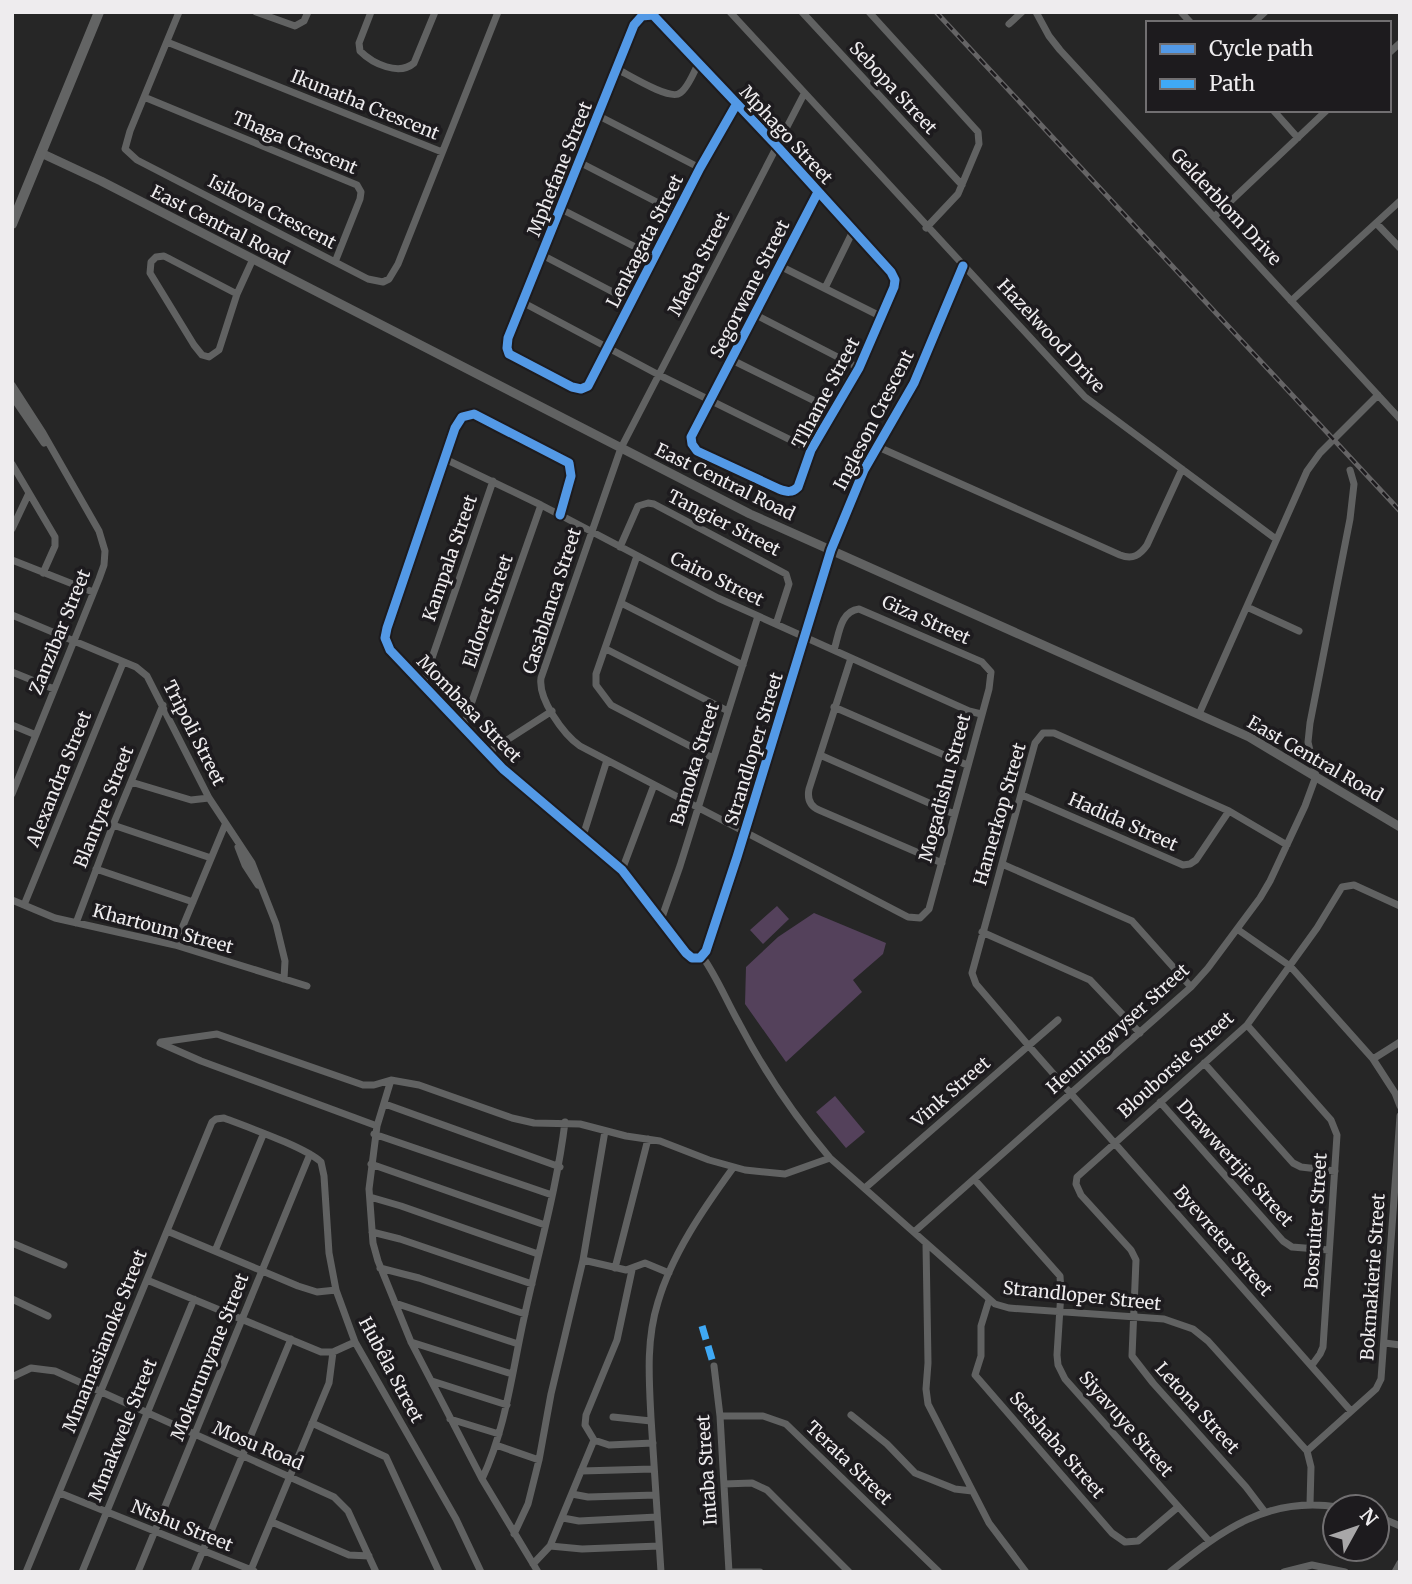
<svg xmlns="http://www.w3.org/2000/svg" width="1412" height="1584" font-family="Merriweather,serif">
  <rect width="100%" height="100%" fill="#262626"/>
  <path fill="#54415b" d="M777,906L789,919L763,944L750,930Z
    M814,913L886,943L883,954L853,980L862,992L786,1062L745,1004L746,967L778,937Z
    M835,1096L865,1132L846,1148L816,1112Z"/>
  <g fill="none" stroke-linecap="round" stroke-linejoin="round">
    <path stroke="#616262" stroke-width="7" d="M179,12L130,131L125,149L137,160L368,279L383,282L389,279L398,264L498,12
      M256,12L295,26L304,21L308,12
      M371,12L359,43L360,51C373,64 399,76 414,63L435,12
      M730,12L1085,397L1276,539
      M802,12L962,185
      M869,12L978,132L979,144L958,194L926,228
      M1036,12L1049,36L1060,50L1400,419
      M1181,12L1191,23
      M1253,23L1265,12
      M1009,24L1022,12
      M167,42L442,152
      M1389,53L1400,43
      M617,69C629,75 670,101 680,93C688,88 694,72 698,64
      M804,94L621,448L541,678C538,699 563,734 580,746L908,917L920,918L929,909L989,689L991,672L982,662L859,609C840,611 839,635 834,650
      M144,97L357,185L361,192L360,199L335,262
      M736,105L700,168L588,386L581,389L572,387L509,354L507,348L508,338L634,25L642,16L653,15L777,146L891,272L895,280L894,287L859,368L811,450L798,487C792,493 787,492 779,489L697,451L692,444L691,437L818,192
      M1273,110L1298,138
      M599,116L700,168
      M579,162L678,213
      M561,209L655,257
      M1215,216L1327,110
      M1377,224L1400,248
      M542,255L632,302
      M780,266L882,317
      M825,288L853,231
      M237,294L164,256L156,257L151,262L150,273L194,345L202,355L209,357L219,350L237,294L253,259
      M1291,301L1400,201
      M524,303L659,375L811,450
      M756,315L859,368
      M732,360L833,410
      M12,385L43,433L99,531L105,551L104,565L99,579L12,794
      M12,396L44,443
      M876,446L1120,555C1133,560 1140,555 1147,545L1182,469
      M445,459L541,505L718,598L969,711L981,714
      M12,464L55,537V546L43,573
      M560,515L571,476L569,463L474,414L462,417L455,428L387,628L385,638L390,650L503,769L622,870L686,953L692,958H700L706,951L737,857L831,550L864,470L914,383L963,266
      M12,529L29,493
      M620,547L638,506L648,503L654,504L786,574L789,584L776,624
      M637,556L596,674V685L611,705L713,758
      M12,560L93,592
      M621,603L743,665
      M1247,607L1299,631
      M12,615L136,667L147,676L209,798L252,863L276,924L285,961L284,979
      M606,649L728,711
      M851,658L809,789C807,799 810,806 819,810L942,863
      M12,672L54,689
      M423,684L493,481
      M834,707L967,765
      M1199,714L1307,471L1320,453L1378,395
      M12,725L36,735
      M463,727L541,505
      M487,753L552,711
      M820,755L954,814
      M131,782L191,800L209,798
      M1022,795L1183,865L1190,864L1196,860L1229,811
      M113,825L211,858
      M583,836L607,760
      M1287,845L1229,811L1054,733H1043L1035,743L972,973L976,984L1028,1045L1351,1411
      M238,847L245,865L258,885
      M1002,864L1132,921L1191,987
      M96,869L193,902
      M622,870L654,785
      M12,900L55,918L175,945L307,986
      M24,905L123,663
      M661,920L680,866L758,616
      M76,923L113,825L163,705
      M1237,929L1290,966L1373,1059L1395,1093L1400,1106
      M982,932L1090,980L1140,1033
      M175,945L225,825
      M702,956C717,977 726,1000 739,1023C764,1071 795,1117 830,1158L995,1304L1009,1308L1164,1319L1193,1329L1208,1341L1307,1451L1311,1467L1310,1504
      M1247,1025L1331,1120L1337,1135L1323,1347L1320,1354L1312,1365
      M161,1042L217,1034L363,1085H374L391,1080
      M160,1043L201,1061L377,1126L369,1189L373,1243L378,1261L411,1342L482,1479L538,1572
      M1373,1059L1400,1042
      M1204,1063L1293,1163L1301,1167L1335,1171
      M1160,1102L1283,1241L1292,1247L1329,1250
      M385,1104L560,1167
      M377,1126L391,1080L419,1085L512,1118L534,1123L580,1124L626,1136L660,1141L709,1160L745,1170L785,1174L830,1158
      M374,1134L552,1195
      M371,1164L545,1225
      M974,1179L1060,1276L1061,1292L1057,1355L1058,1365L1065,1379L1209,1541
      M865,1188L1058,1020
      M370,1197L401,1206L538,1254
      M167,1231L298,1286L317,1292L336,1290
      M372,1232L400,1239L532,1284
      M914,1232L1191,987L1208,968L1260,898L1270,881L1305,806L1316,776L1308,742L1310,723L1350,519L1354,484L1350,470
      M12,1243L64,1265
      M926,1244L928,1363L926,1389L928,1404L989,1523L1026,1572
      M215,1251L263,1135
      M583,1260L626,1270L645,1263L669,1273
      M380,1268L419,1278L525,1314
      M615,1268L648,1139
      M147,1280L321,1352H333L355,1342
      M12,1299L48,1316
      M989,1300L981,1326V1356L975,1375L1112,1533L1125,1542L1138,1541L1178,1507
      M395,1303L518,1344
      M411,1342L512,1374
      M1385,1343L1400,1345
      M714,1366L720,1416L729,1572
      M12,1377L31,1368L55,1371L334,1497L348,1511L376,1572
      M432,1381L507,1405
      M851,1415L887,1444L915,1473L955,1489L972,1491
      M720,1416H763L786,1424L939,1572
      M613,1417L651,1421
      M450,1419L499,1434
      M312,1423L386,1457L439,1572
      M594,1440L609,1445L653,1443
      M496,1445L539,1460
      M1307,1451L1376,1389L1381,1379L1400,1116
      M581,1471L653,1469
      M482,1479C506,1428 512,1372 524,1318C538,1253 557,1188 565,1122
      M724,1484L752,1483L767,1490L849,1572
      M60,1493L254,1571
      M572,1494L588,1497L656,1495
      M1265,1512L1246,1487L1153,1383L1132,1356L1136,1260L1131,1250L1081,1195L1076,1184L1077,1177L1247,1025L1317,928L1342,887L1354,885L1400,906
      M1377,1516L1400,1526
      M563,1518L579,1521L657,1517
      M272,1522L349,1555L369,1556
      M514,1534L528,1504L539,1460L551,1394L583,1260L605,1131
      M550,1546L594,1440L585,1425L586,1415L617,1340L632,1270
      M533,1564L550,1546L582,1549L659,1546
      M26,1572L212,1122L216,1119L224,1118C247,1127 305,1147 321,1162L324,1176L329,1253L336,1290L355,1342L456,1519L481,1572
      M82,1572L194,1299
      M138,1572L310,1154
      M194,1572L291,1339
      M250,1572L329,1383L333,1352
      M661,1572C658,1520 654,1469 651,1418C649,1379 646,1340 658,1302C672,1254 704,1208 733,1168
      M731,1572H760
      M1170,1572C1222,1530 1268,1496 1338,1507
      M1284,1572L1312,1565L1345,1572
      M1395,1572L1400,1563"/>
    <path stroke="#616262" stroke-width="9" d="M41,153L101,181L750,514L1249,737L1400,827"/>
    <path stroke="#636464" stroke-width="10" d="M12,224L99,12"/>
    <defs>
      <path id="rail" d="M936,12L1400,511"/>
    </defs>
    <use href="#rail" stroke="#656465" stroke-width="5"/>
    <use href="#rail" stroke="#1d1b1e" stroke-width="2.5" stroke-dasharray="8" stroke-linecap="butt"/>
    <path stroke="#3fa9f5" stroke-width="7" stroke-dasharray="14 7" stroke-linecap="butt" d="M702,1326L714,1366"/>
    <defs>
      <path id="cycleway" d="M736,105L700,168L588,386L581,389L572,387L509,354L507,348L508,338L634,25L642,16L653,15L777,146L891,272L895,280L894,287L859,368L811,450L798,487C792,493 787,492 779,489L697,451L692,444L691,437L818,192
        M560,515L571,476L569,463L474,414L462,417L455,428L387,628L385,638L390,650L503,769L622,870L686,953L692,958H700L706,951L737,857L831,550L864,470L914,383L963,266"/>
    </defs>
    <use href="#cycleway" stroke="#1d1b1e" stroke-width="13"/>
    <use href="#cycleway" stroke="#5399e6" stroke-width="9"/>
  </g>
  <g text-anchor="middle" stroke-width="7" stroke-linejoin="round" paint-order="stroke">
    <g font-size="18" fill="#eeecee" stroke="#1d1b1e">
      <text transform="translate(893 88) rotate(47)" y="6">Sebopa Street</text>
      <text transform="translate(365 105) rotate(22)" y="6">Ikunatha Crescent</text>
      <text transform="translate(786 135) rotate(47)" y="6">Mphago Street</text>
      <text transform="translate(295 143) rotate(23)" y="6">Thaga Crescent</text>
      <text transform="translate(560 169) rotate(-68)" y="6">Mphefane Street</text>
      <text transform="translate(1226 207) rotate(47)" y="6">Gelderblom Drive</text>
      <text transform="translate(272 212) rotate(27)" y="6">Isikova Crescent</text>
      <text transform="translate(220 225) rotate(27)" y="6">East Central Road</text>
      <text transform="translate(645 241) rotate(-63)" y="6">Lenkagata Street</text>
      <text transform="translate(699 264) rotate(-63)" y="6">Maeba Street</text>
      <text transform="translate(750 289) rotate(-63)" y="6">Segorwane Street</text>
      <text transform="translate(1051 336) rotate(47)" y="6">Hazelwood Drive</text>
      <text transform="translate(826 393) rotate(-62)" y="6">Tlhame Street</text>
      <text transform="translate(874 420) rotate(-63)" y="6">Ingleson Crescent</text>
      <text transform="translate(725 482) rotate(26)" y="6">East Central Road</text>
      <text transform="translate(724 523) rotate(27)" y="6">Tangier Street</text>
      <text transform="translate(450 558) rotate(-71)" y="6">Kampala Street</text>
      <text transform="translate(717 579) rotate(26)" y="6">Cairo Street</text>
      <text transform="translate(552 601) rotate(-72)" y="6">Casablanca Street</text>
      <text transform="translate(488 611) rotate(-71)" y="6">Eldoret Street</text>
      <text transform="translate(926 620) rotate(24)" y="6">Giza Street</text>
      <text transform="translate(60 632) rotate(-68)" y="6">Zanzibar Street</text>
      <text transform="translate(469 709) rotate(46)" y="6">Mombasa Street</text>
      <text transform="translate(194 733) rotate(63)" y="6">Tripoli Street</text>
      <text transform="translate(754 749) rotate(-73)" y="6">Strandloper Street</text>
      <text transform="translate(1315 759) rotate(30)" y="6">East Central Road</text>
      <text transform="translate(695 764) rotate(-73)" y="6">Bamoka Street</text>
      <text transform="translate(59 779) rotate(-68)" y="6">Alexandra Street</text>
      <text transform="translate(945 788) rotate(-75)" y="6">Mogadishu Street</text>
      <text transform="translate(104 807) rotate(-68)" y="6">Blantyre Street</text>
      <text transform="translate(1000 814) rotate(-74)" y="6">Hamerkop Street</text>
      <text transform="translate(1123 822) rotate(24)" y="6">Hadida Street</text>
      <text transform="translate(163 929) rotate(15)" y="6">Khartoum Street</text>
      <text transform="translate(1118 1029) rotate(-42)" y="6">Heuningwyser Street</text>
      <text transform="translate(1176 1065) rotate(-42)" y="6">Blouborsie Street</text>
      <text transform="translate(951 1092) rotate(-41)" y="6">Vink Street</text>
      <text transform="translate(1235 1163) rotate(48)" y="6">Drawwertjie Street</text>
      <text transform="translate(1316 1221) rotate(-86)" y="6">Bosruiter Street</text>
      <text transform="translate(1223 1241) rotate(49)" y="6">Byevreter Street</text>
      <text transform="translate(1373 1277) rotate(-86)" y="6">Bokmakierie Street</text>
      <text transform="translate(1082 1296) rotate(6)" y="6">Strandloper Street</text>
      <text transform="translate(105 1341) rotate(-68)" y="6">Mmamasianoke Street</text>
      <text transform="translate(210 1357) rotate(-68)" y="6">Mokurunyane Street</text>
      <text transform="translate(391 1370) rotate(62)" y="6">Hubêla Street</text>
      <text transform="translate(1197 1408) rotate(48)" y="6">Letona Street</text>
      <text transform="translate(1126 1424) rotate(49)" y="6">Siyavuye Street</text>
      <text transform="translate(123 1430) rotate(-68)" y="6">Mmakwele Street</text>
      <text transform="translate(1057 1445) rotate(49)" y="6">Setshaba Street</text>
      <text transform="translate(258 1446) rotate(23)" y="6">Mosu Road</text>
      <text transform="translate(849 1463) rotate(44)" y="6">Terata Street</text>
      <text transform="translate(707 1470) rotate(-94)" y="6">Intaba Street</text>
      <text transform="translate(182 1526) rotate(22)" y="6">Ntshu Street</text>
    </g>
  </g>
  <rect width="1412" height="1584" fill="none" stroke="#eeecee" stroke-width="28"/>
  <rect x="1146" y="21" width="245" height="91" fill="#1d1b1e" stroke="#716f71" stroke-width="2"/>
  <rect x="1160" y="44" width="35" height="10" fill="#5399e6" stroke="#716f71" stroke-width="2"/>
  <text x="1209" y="56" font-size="21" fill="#eeecee">Cycle path</text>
  <rect x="1160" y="79" width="35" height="10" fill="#3fa9f5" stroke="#716f71" stroke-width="2"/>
  <text x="1209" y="91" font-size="21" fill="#eeecee">Path</text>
  <g transform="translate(1356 1528) rotate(50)"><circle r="33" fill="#1d1b1e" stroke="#716f71" stroke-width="2"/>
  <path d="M0-5L12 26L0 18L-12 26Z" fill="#a8a7a8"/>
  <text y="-10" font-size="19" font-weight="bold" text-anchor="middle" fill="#eeecee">N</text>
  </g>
</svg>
